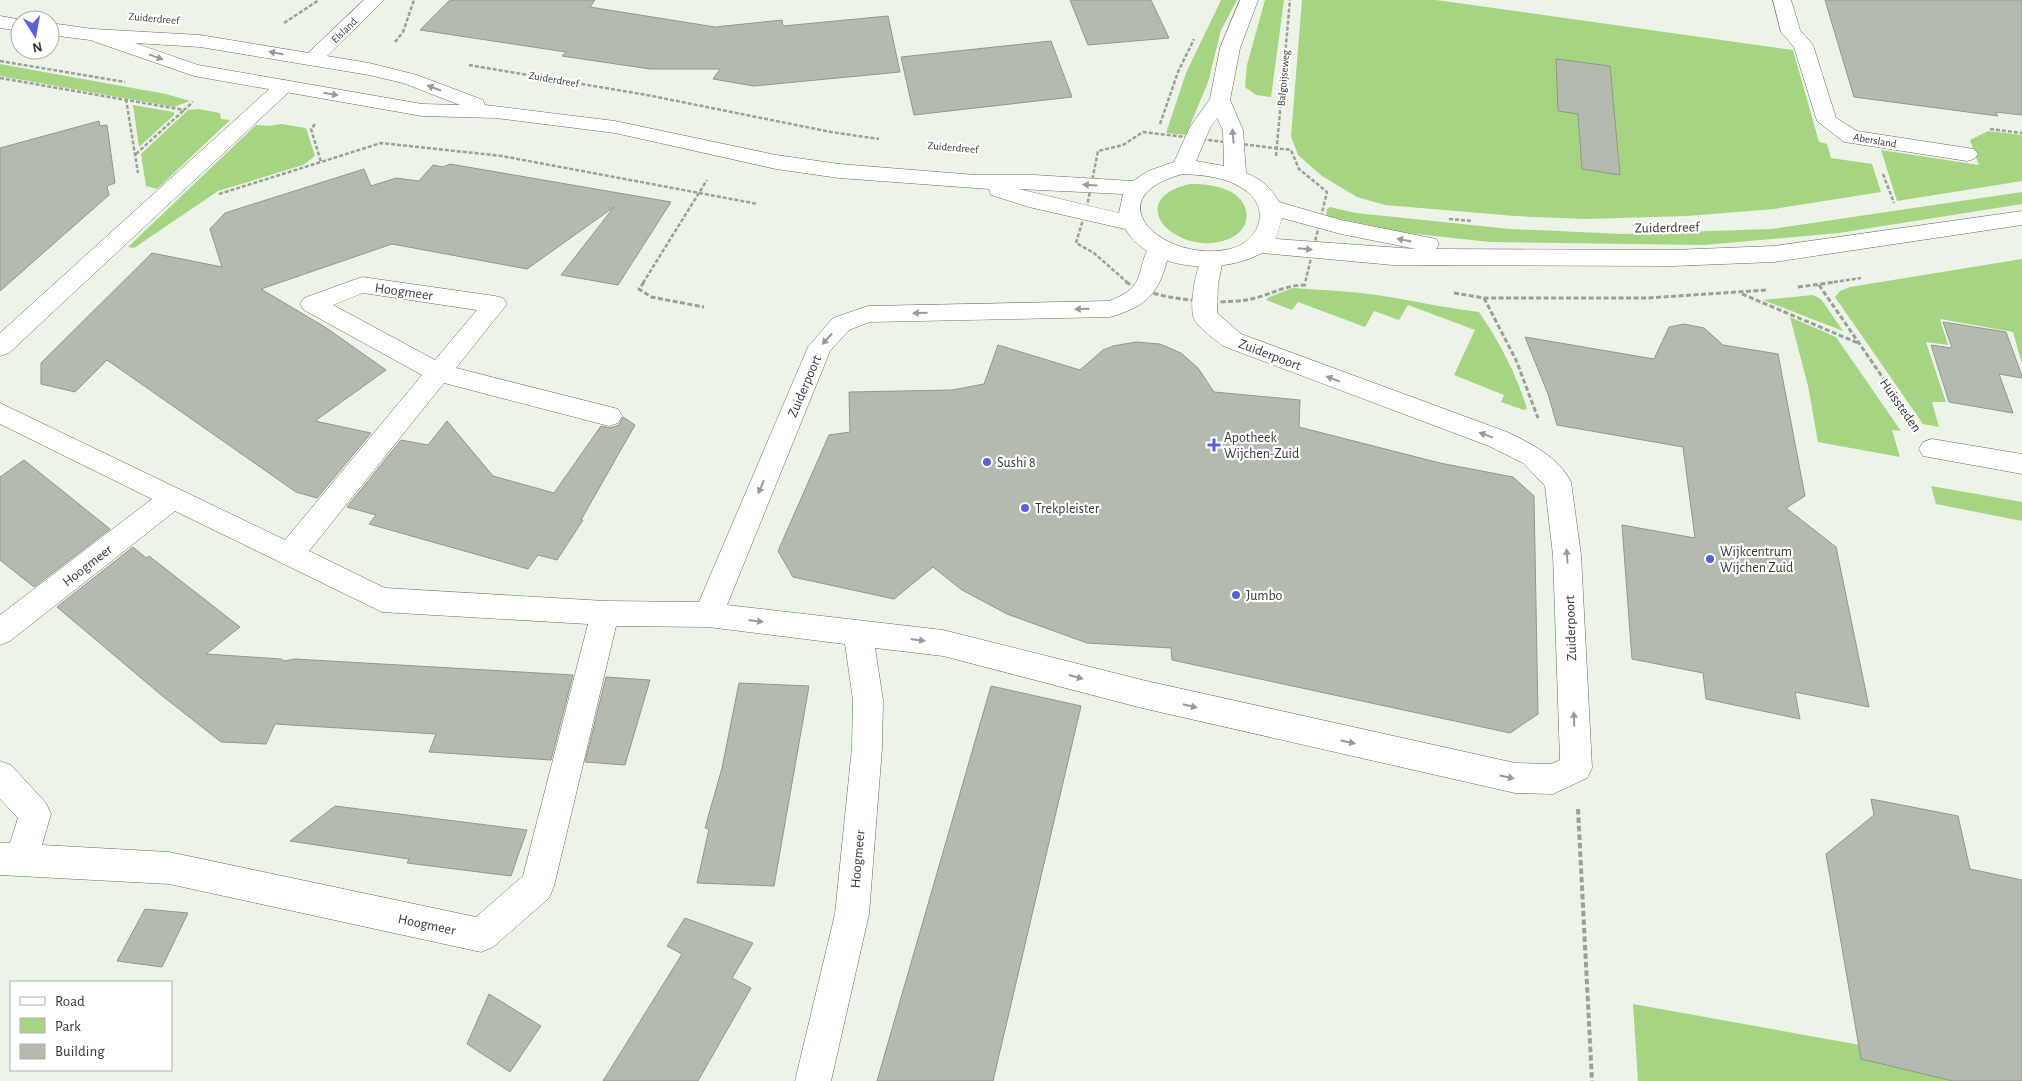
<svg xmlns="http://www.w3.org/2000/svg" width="2022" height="1081" font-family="'Alegreya Sans',sans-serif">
  <rect width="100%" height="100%" fill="#ecf3e7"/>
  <path fill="#a7d483" d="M1221,0H1237L1221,30L1208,82L1186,135L1166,133L1186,73Z
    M1265,0H1284L1271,97L1256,95L1245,87L1247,65Z
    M1302,0H1436L1793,50L1819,142L1827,144L1831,158L1872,164L1881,192L1774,209L1687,216L1586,219L1515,216L1385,205L1357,197L1322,176L1298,155L1291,136Z
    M0,64L166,94L190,101L174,107L0,76Z
    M133,105L174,112V115L139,147Z
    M198,109L220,113L221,119L230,120L157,189L146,186L141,154L188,110Z
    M281,124L306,128L315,156L303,165L218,191L134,248L128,247L256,125L269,126Z
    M1988,131L2022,135V181L1897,201L1881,150L1979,165L1970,140Z
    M1190,184C1204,184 1218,185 1231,192C1254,205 1251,232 1226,240C1176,257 1121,200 1190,184Z
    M2022,192V204L1839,233L1704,245L1490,242L1407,233L1326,216L1327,209L1330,207L1356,213L1510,229L1623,234L1772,229Z
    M2022,259V364L2013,332L1940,319L1948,345L1926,342L1946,402H1932L1939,427L1923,424L1835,297L1840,291L1850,287Z
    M1293,288C1321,290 1349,291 1377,295C1411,300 1444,308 1479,312C1500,343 1516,373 1527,409L1524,410L1501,402L1504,395L1454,375L1475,330L1408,305L1399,320L1374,311L1365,327L1298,302L1292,310L1266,300L1269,297Z
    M1813,295L1821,299L1843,331L1763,300Z
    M1790,317L1836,337L1901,431L1892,430L1900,457L1818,442L1808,386Z
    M1931,486L2022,502V521L1936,504Z
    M1633,1004L1888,1050L2022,1081H1638Z"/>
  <path fill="#b3baae" stroke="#91978c" d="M450,0H595L590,7L715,27L782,20L783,26L888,16L900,72L754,86L713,79L720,69H650L562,56L566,52L420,30Z
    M1070,0H1151L1169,38L1088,45Z
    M1825,0H2022V115L1995,112L1998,116L1854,97Z
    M1051,41L1072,97L914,115L901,57Z
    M1556,59L1610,66L1620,175L1582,169L1578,114L1558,111Z
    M99,121L100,126L107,125L115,183L107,186L109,195L0,291V148Z
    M450,164L671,202L618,285L561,275L614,207L527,269L392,244L261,289L325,327L386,370L315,421L371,433L317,498L296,492L107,360L75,392L41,384V363L152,253L222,267L210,229L225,213L364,169L371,186L396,178L419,181L433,165L443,167Z
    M1943,322L2006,332L2022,376V378L1999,374L2013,413L1949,402L1931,345L1952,348Z
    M1684,324L1704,328L1723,345L1778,354L1805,496L1786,508L1836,547L1869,707L1795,692L1800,719L1706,699L1703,673L1632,659L1622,525L1695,538L1683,447L1557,425L1548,394L1525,337L1654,359L1669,327Z
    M1136,342L1160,344L1181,353L1198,368L1214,392L1300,400L1299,427L1440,463L1513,477L1534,496L1538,714L1510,733L1172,660L1171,648L1087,643L1007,614L962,590L933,567L894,599L793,577L778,551L829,435L850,432L849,392L952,390L984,384L998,345L1080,370L1103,350L1113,346Z
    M623,417L635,425L581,520H583L557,560L538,555L528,569L369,524L376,515L347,507L401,440L428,445L447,421L493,476L554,493L601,426L610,428L619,425Z
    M24,460L110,529L34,587L0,560V477Z
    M133,547L146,558L149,556L240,627L206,654L281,659L284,661L295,659L573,675L551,760L429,752L436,734L275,724L266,744L221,742L160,694L57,607Z
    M606,677L650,680L625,765L585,762Z
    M739,683L809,686L774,886L697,883L709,829L705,828L722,768Z
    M991,686L1081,706L993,1081H877Z
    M1871,799L1958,816L1970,869L2022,880V1081H1953L1861,1059L1826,854L1874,815Z
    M335,806L527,830L511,876L407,863L409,859L290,841Z
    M145,909L188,913L162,967L117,961Z
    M685,918L753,943L732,978L751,988L698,1081H603L682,954L667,946Z
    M489,994L541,1026L510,1072L467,1044Z"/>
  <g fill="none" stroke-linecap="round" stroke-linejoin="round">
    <defs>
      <path id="minor" d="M364,0H384L320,63H306L303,59L306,55Z
        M1773,0H1791L1800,30L1813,45L1836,118L1857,131L1974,149L1978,154L1974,159L1967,161L1851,143L1844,142L1817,121L1794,47L1781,32Z
        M284,80L291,82L294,86L291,90L9,353L0,356V333L277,82Z
        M1159,240L1167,243L1170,248C1161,289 1152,305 1110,317L870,322L849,330L830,351L727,605L943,630L1142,680L1515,763L1551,764L1560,760L1553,555L1545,486L1523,463L1489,446L1223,346C1215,339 1196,327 1193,316C1190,301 1196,267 1204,254L1212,252L1220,254L1223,260L1218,284L1217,313L1241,334L1507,432C1532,444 1558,457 1571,482L1581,555L1592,768L1587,778L1553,794L1515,793L1142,708L943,656L875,648L883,700L882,748L869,914L831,1081H795L835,914L852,748L853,700L845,644L708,627L616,626L554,886L549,898L493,947L481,952L169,884L0,875V843H10L18,818L0,799V761L11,765L46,803L51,814L42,845L169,852L476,917L523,876L588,624L382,612L175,511L10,641L0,645V615L152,499L0,424V403L285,540L422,375L304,310L300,304L304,298L362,277L495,296L503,298L507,304L456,368L618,409L622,416L618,423L609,426L444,383L309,551L385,588L605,601L699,602L808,347L833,318L868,306L1109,301C1149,286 1134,271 1151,243ZM363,293L477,310L435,360L333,305Z
        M1932,439L2022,454V474L1923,456L1919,449L1923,442Z"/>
      <path id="tertiary" d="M1240,0H1258L1240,48L1230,100L1243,130L1246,173C1261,179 1271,188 1279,202L1341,220L1436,239L1439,244L1436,249L1672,250L1774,246L2022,211V225L1774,262L1672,266L1393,265L1262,253C1221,275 1152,272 1125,229L1029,207L991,195L989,189L839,178L776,169L615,133L496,118L422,116L194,76L90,40L50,35V23L93,29L200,35L369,63L417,75L483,100L485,105L615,121L776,155L839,164L976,175H1034L1133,181L1148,171L1174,162L1190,127L1210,99L1220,48ZM135,43L200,47L369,75L403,83L460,105L422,104L198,65ZM1217,118L1223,130L1224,166L1196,161L1210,128ZM1183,174C1204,175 1227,177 1245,190C1272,209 1259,242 1230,249C1164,264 1092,198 1183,174ZM1019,189L1123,194L1119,213ZM1282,218L1341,234L1416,249L1276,239Z
        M0,16L23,20H20V31L0,28Z"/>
    </defs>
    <use href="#minor" stroke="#646a5f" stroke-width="1"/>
    <use href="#tertiary" stroke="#646a5f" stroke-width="1"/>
    <path stroke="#9aa097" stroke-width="2.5" stroke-dasharray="4 2" stroke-linecap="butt" d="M284,23L319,0
      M395,42L403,32L414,0
      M0,61L125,82
      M469,65L647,95L831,132L879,139
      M0,78L184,110L193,102
      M126,99L138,173
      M315,124L311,129L321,162L381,143L502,156L758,204
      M1160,124L1178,72L1194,39
      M1990,129L2022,133
      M136,154L184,110
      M1276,156L1290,0
      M1883,174L1894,203
      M219,194L321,162
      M1449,219L1472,221
      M643,283L707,180
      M1128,283L1094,253L1076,243L1087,206L1098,151L1123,145L1143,132L1291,150L1299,169L1327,192L1305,283
      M1828,283L1861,278"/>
    <path stroke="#9aa097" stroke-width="3" stroke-dasharray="5 2.5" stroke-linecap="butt" d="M644,282L639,289L651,297L704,307
      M1126,282C1152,299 1215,305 1246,300C1267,297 1283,285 1305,285L1306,282
      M1819,285L1912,420
      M1798,287L1836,282
      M1454,293L1484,298H1647L1767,290
      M1742,294L1858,343
      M1484,298L1516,360L1538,418"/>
    <path stroke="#9aa097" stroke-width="4" stroke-dasharray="5.5 3" stroke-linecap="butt" d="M1578,809L1592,1081"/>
    <use href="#minor" fill="#fff" fill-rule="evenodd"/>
    <use href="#tertiary" fill="#fff" fill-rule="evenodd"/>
  </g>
  <defs><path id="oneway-solid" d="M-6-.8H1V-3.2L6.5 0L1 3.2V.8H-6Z" transform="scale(1.25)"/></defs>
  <g fill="#9a9b98">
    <use href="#oneway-solid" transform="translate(276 53) rotate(-170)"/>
    <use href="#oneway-solid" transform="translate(156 57) rotate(20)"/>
    <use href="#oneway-solid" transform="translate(434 88) rotate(-159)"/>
    <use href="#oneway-solid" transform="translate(331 94) rotate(10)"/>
    <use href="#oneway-solid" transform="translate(1233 136) rotate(-95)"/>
    <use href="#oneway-solid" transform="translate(1090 185) rotate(-177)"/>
    <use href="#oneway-solid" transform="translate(1404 240) rotate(-169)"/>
    <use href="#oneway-solid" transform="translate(1305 249) rotate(5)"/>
    <use href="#oneway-solid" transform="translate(1082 309) rotate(179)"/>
    <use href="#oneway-solid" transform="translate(920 313) rotate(179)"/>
    <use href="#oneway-solid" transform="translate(827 339) rotate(133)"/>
    <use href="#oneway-solid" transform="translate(1333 379) rotate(-159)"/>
    <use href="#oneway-solid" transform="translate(1486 435) rotate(-160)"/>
    <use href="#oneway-solid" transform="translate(761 487) rotate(113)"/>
    <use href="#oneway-solid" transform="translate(1567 556) rotate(-94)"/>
    <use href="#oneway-solid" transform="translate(756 621) rotate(7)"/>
    <use href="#oneway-solid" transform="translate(918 640) rotate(7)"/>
    <use href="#oneway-solid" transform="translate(1076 677) rotate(15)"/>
    <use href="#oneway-solid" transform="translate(1190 706) rotate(13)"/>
    <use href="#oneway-solid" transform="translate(1574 719) rotate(-92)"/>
    <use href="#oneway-solid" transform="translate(1348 742) rotate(12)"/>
    <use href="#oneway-solid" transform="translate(1507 777) rotate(12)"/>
  </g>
  <g fill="#5c60d8" stroke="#fff" stroke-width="2">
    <path d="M1211.5 437.5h5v5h5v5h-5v5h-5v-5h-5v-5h5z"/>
    <circle cx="987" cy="462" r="5"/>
    <circle cx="1025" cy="508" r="5"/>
    <circle cx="1710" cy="559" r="5"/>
    <circle cx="1236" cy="595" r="5"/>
  </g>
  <g text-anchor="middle" stroke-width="4.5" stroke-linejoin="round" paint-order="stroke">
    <g font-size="11" fill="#343732" stroke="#fff">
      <text transform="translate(154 18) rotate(5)" y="4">Zuiderdreef</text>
      <text transform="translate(344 30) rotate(-44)" y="4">Elsland</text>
      <text transform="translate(1283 78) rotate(-85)" y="4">Balgoijseweg</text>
      <text transform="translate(554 79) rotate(10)" y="4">Zuiderdreef</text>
      <text transform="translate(1875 140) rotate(10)" y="4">Abersland</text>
      <text transform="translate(953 147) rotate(5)" y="4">Zuiderdreef</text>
    </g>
    <g font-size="14" fill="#343732" stroke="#fff">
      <text transform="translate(1667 227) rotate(-1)" y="5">Zuiderdreef</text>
      <text transform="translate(404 291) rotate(8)" y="5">Hoogmeer</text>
      <text transform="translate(1270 354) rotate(21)" y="5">Zuiderpoort</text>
      <text transform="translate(804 386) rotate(-67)" y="5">Zuiderpoort</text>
      <text transform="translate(1901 405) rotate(55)" y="5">Huissteden</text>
      <text transform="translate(87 565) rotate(-38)" y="5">Hoogmeer</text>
      <text transform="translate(1570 628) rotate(-92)" y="5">Zuiderpoort</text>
      <text transform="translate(857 859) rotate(-85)" y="5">Hoogmeer</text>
      <text transform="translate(427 924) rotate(12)" y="5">Hoogmeer</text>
    </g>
    <g font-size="14" fill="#343732" stroke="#fff" text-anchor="start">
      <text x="1224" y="442">Apotheek<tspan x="1224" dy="16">Wijchen-Zuid</tspan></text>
      <text x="997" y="467">Sushi 8</text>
      <text x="1035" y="513">Trekpleister</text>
      <text x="1720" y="556">Wijkcentrum<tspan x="1720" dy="16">Wijchen Zuid</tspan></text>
      <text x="1246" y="600">Jumbo</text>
    </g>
  </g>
  <rect x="10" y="981" width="162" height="90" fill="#ffffff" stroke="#aeafad"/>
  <rect x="20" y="997" width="25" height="8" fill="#ffffff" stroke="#aeafad"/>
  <text x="55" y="1006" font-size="15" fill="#343732">Road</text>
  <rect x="20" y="1018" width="25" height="15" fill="#a7d483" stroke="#aeafad"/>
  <text x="55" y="1031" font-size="15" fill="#343732">Park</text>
  <rect x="20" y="1044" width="25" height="15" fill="#b3baae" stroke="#aeafad"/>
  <text x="55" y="1056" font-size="15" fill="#343732">Building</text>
  <g transform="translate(35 35) rotate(169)"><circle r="24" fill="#ffffff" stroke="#aeafad"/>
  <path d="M0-4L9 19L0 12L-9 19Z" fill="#5c60d8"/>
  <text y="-8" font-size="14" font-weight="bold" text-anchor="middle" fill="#343732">N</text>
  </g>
</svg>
